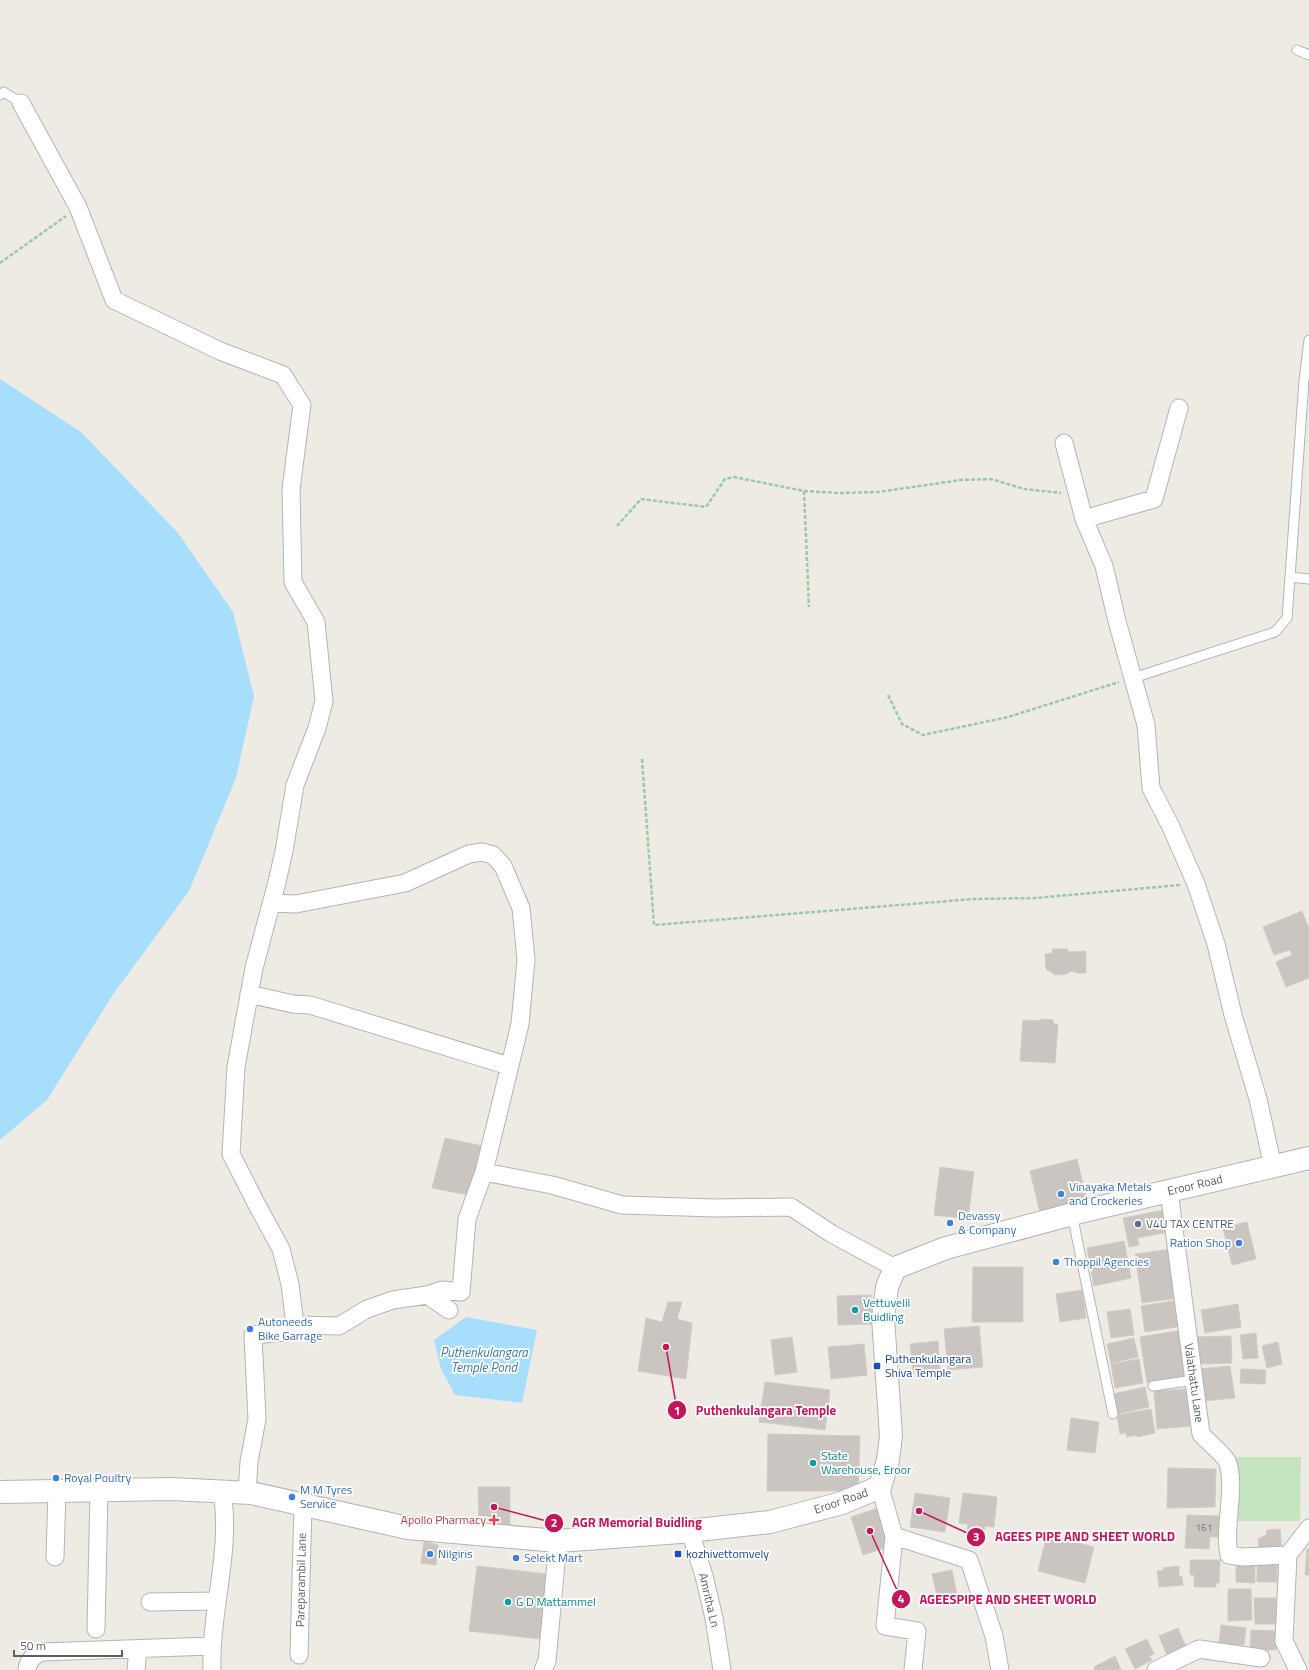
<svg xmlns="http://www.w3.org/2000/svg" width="1309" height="1670" font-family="'Titillium Web',sans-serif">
  <rect width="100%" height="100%" fill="#eeebe4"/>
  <path fill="#c5e5c1" d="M1236,1457H1301L1300,1521H1236Z"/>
  <path fill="#a6defc" d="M0,379L81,432L178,533L233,612L254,696L236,778L189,891L114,993L47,1100L0,1140Z
    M466,1317L537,1330L522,1403L455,1395L441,1369L434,1340Z"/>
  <path fill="#cac5c1" stroke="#d2ccc3" d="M1302,911L1309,929V978L1286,987L1276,962L1292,955L1290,950L1274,955L1263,927Z
    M1053,949H1068V952L1086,951V973H1077L1072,971L1066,974L1055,975L1050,971H1048L1046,968L1045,954L1052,953Z
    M1041,1019L1053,1020L1054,1024H1058L1055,1063L1020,1061L1023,1020L1040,1021Z
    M445,1138L487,1147L474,1196L432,1188Z
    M1077,1159L1087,1201L1040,1213L1030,1171Z
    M940,1167L974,1172L968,1219L934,1215Z
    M1164,1210L1168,1232L1137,1238L1139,1245L1129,1247L1123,1218Z
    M1247,1222L1256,1259L1232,1265L1223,1228Z
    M1124,1241L1131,1278L1094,1286L1087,1248Z
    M1172,1249L1179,1298L1142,1303L1135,1254Z
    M973,1267H1023V1322H972Z
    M1082,1290L1086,1318L1060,1322L1056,1294Z
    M871,1295L872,1324L838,1325L837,1296Z
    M1179,1300L1183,1326L1145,1332L1141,1306Z
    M668,1302H682L677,1319L692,1323L686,1379L638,1371L646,1318L662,1322Z
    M1238,1304L1241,1327L1205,1333L1201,1310Z
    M1130,1309L1134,1335L1111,1338L1107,1312Z
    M979,1326L983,1367L948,1370L944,1329Z
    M1183,1330L1191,1376L1147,1383L1140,1337Z
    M1256,1333L1258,1358L1243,1359L1240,1335Z
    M1231,1336L1232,1363L1196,1364L1195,1337Z
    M792,1337L797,1372L775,1375L771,1340Z
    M1134,1338L1138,1357L1111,1363L1107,1344Z
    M938,1341L940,1369L913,1372L910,1344Z
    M1278,1342L1282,1364L1267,1368L1262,1346Z
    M864,1344L867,1375L831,1379L828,1347Z
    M1139,1359L1143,1383L1115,1388L1111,1364Z
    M1230,1366L1235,1398L1203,1401L1199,1369Z
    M1241,1369L1266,1370L1265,1384L1240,1383Z
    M765,1382L830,1390L825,1430L759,1422Z
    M1145,1387L1149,1407L1117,1414L1113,1394Z
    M1187,1389L1190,1426L1157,1429L1154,1391Z
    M1151,1409L1155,1433L1137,1437V1435L1127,1437L1126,1433L1120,1434L1117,1415Z
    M1071,1418L1099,1422L1095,1453L1067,1450Z
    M768,1434L860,1436L858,1491H767Z
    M1168,1468L1216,1469L1215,1507L1167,1508Z
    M478,1487H510V1527L479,1526Z
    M915,1493L950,1498L945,1532L910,1527Z
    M963,1493L997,1497L994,1527L985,1526L984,1532L967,1530L968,1524L959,1523Z
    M878,1508L890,1546L863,1555L851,1517Z
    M1187,1515L1222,1516L1221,1537H1210L1209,1549L1185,1548Z
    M1280,1529L1282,1552L1259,1553L1258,1539L1266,1535L1267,1530Z
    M1047,1535L1094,1547L1085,1583L1038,1571Z
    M424,1541L438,1545L436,1565L421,1563Z
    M1307,1549H1309V1575H1305Z
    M1190,1560H1220L1219,1583H1216V1587H1194V1575H1190Z
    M1236,1561H1255V1583L1236,1582Z
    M1257,1562H1277V1582H1257Z
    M477,1566L547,1574L540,1639L469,1631Z
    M1179,1566V1576L1182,1577L1183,1585L1159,1587L1157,1571L1164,1570L1163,1568Z
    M952,1570L957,1595L938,1600L932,1574Z
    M1228,1589H1251L1252,1620L1228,1621Z
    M1254,1598H1276V1624H1255Z
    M1221,1625L1246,1628L1244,1645L1219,1643Z
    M1178,1628L1186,1647L1167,1655L1159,1636Z
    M1251,1630L1277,1631L1276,1650H1250Z
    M1147,1639L1154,1654L1149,1656L1152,1660L1135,1669L1125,1649Z
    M1115,1656L1121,1670H1095L1094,1667Z"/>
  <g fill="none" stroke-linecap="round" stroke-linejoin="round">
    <defs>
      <path id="lane" d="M1297,50L1309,55
        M0,95L4,92L21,103
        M1290,577L1304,380L1309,340
        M1133,678L1275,632L1287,618L1290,577L1309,579
        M1072,1214L1113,1414
        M1153,1386L1194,1380"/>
      <path id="street" d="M21,103L78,207L114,300L220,351L283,375L302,405L291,489L293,582L316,622L324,701L317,728L295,785L284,851L277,882L254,968L236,1067L231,1154L257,1205L281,1249L290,1284L295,1325L285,1332L253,1335L257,1419L249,1462L247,1493
        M1064,443L1084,519L1104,566L1117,621L1146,725L1151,788L1171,827L1196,884L1216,944L1233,1015L1258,1099L1273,1167
        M1084,519L1154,499L1179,408
        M272,903L296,904L405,883L469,854L482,852L493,855L503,866L521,908L526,960L520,1024L484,1172L552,1185L622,1205L714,1208L791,1207L832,1234L895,1268
        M249,994L293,1004L310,1005L509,1066
        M1169,1191L1201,1434C1207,1441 1224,1455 1227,1461C1237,1485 1223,1527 1229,1555L1243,1557L1288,1555L1309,1528
        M427,1295L442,1290L461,1292L467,1219L484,1172
        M295,1325L339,1326L367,1309L393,1300L427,1295L449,1310
        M880,1487L894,1536L969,1560L994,1636L1000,1670
        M690,1531L704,1576L714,1618L722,1670
        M894,1536L885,1626L917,1631L913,1670
        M1288,1555L1284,1641L1298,1670
        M55,1557L57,1491
        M150,1602L217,1601
        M96,1629L99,1490
        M299,1655L303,1505
        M27,1670C28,1661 33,1655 42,1652L211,1646
        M136,1670L138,1649
        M212,1670C210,1611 232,1551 222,1492
        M543,1670L547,1661L558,1541
        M1156,1670L1199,1649L1261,1658"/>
      <path id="secondary" d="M0,1492L171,1489L251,1493L408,1528L558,1541L680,1532L770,1522L842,1503L880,1487L888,1460L891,1436L883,1318L887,1287L895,1268L946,1248L1084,1211L1309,1158"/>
    </defs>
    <use href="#lane" stroke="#b1b5b9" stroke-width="11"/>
    <use href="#street" stroke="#b1b5b9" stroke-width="19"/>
    <use href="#secondary" stroke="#b0b4b9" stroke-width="24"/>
    <path stroke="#9cc8a4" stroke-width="2.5" stroke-dasharray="4 2" stroke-linecap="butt" d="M0,263L66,216
      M804,491L809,607
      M617,526L641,499L706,507L725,479L734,477L804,491L840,493L878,492L961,480L991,479L1024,489L1061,493
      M888,695L902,724L923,735L1008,717L1119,682
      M642,759L654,925L973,899L1036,898L1180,885"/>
    <use href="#lane" stroke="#fff" stroke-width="9"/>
    <use href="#street" stroke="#fff" stroke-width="17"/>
    <use href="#secondary" stroke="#fff" stroke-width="22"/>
  </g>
  <g fill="#3f7fe0" stroke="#fff" stroke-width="1.5">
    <circle cx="1061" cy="1194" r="4"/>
    <circle cx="950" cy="1223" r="4"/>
    <circle cx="1239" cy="1243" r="4"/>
    <circle cx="1056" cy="1262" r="4"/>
    <circle cx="250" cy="1329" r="4"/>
    <circle cx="56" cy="1478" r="4"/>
    <circle cx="292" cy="1497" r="4"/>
    <circle cx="430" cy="1554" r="4"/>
    <circle cx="516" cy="1558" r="4"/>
  </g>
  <circle fill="#5c6f8a" stroke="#fff" stroke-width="1.5" cx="1138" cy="1224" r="4"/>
  <g fill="#0f9aa8" stroke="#fff" stroke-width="1.5">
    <circle cx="855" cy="1310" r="4"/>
    <circle cx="813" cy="1463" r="4"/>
    <circle cx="508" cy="1602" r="4"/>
  </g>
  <g fill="#1a4fb4" stroke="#fff" stroke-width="1.5">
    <rect x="873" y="1362" width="8" height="8" rx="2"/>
    <rect x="674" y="1550" width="8" height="8" rx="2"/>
  </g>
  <path fill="#e0444e" stroke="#fff" stroke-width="1.5" d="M492 1514h4v4h4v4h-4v4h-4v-4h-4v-4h4z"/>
  <g text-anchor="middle" stroke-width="3.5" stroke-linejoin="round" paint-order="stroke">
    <g font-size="10" fill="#78797b">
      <text x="1204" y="1531">161</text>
    </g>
    <g font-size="12" fill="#5c6064" stroke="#fff">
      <text transform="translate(1195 1185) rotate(-13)" y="4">Eroor Road</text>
      <text transform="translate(1194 1383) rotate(82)" y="4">Valathattu Lane</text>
      <text transform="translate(841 1501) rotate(-19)" y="4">Eroor Road</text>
      <text transform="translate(301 1580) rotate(-89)" y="4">Pareparambil Lane</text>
      <text transform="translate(709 1600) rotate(77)" y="4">Amritha Ln</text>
    </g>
    <g font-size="12" fill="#366cbe" stroke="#fff" text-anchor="start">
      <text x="1069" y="1191">Vinayaka Metals<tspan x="1069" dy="14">and Crockeries</tspan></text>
      <text x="958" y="1220">Devassy<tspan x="958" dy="14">&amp; Company</tspan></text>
      <text x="1231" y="1247" text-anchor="end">Ration Shop</text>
      <text x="1064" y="1266">Thoppil Agencies</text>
      <text x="258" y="1326">Autoneeds<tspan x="258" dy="14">Bike Garrage</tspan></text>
      <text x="64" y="1482">Royal Poultry</text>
      <text x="300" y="1494">M M Tyres<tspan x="300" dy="14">Service</tspan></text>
      <text x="438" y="1558">Nilgiris</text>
      <text x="524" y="1562">Selekt Mart</text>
    </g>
    <g font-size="12" fill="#4e5e75" stroke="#fff" text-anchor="start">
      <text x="1146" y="1228">V4U TAX CENTRE</text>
    </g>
    <g font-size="12" fill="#0d838f" stroke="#fff" text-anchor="start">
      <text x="863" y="1307">Vettuvelil<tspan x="863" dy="14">Buidling</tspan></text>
      <text x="821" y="1460">State<tspan x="821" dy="14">Warehouse, Eroor</tspan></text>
      <text x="516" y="1606">G D Mattammel</text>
    </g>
    <g font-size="12" fill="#164399" stroke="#fff" text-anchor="start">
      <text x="885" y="1363">Puthenkulangara<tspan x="885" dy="14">Shiva Temple</tspan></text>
      <text x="686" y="1558">kozhivettomvely</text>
    </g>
    <g font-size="12" fill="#be3a42" stroke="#fff" text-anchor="end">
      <text x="486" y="1524">Apollo Pharmacy</text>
    </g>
    <g font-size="13" font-style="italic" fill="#417aa5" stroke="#fff">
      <text x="484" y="1357">Puthenkulangara<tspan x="484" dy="15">Temple Pond</tspan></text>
    </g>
  </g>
  <path fill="none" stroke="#c2185b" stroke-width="1.5" d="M666 1347L677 1410M494 1507L554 1523M919 1511L976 1537M870 1531L901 1599"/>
  <g fill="#c2185b" stroke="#fff" stroke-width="1.5">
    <circle cx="666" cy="1347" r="4"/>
    <circle cx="494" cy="1507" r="4"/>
    <circle cx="919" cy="1511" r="4"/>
    <circle cx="870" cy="1531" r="4"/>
    <circle cx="677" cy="1410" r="10"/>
    <circle cx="554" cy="1523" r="10"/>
    <circle cx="976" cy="1537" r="10"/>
    <circle cx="901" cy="1599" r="10"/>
  </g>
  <g font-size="12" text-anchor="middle" font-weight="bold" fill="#fff">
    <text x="677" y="1415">1</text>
    <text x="554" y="1527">2</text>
    <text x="976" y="1541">3</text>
    <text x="901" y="1603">4</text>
  </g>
  <g font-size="13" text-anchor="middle" font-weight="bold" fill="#c2185b" stroke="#fff" stroke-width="3.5" stroke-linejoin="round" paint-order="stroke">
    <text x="766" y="1415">Puthenkulangara Temple</text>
    <text x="637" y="1527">AGR Memorial Buidling</text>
    <text x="1085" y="1541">AGEES PIPE AND SHEET WORLD</text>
    <text x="1008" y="1604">AGEESPIPE AND SHEET WORLD</text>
  </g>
  <path d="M14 1650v6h108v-6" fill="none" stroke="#5c6064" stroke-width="2"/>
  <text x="20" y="1650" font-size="12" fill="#5c6064" stroke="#ffffff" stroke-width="3" paint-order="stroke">50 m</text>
</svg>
